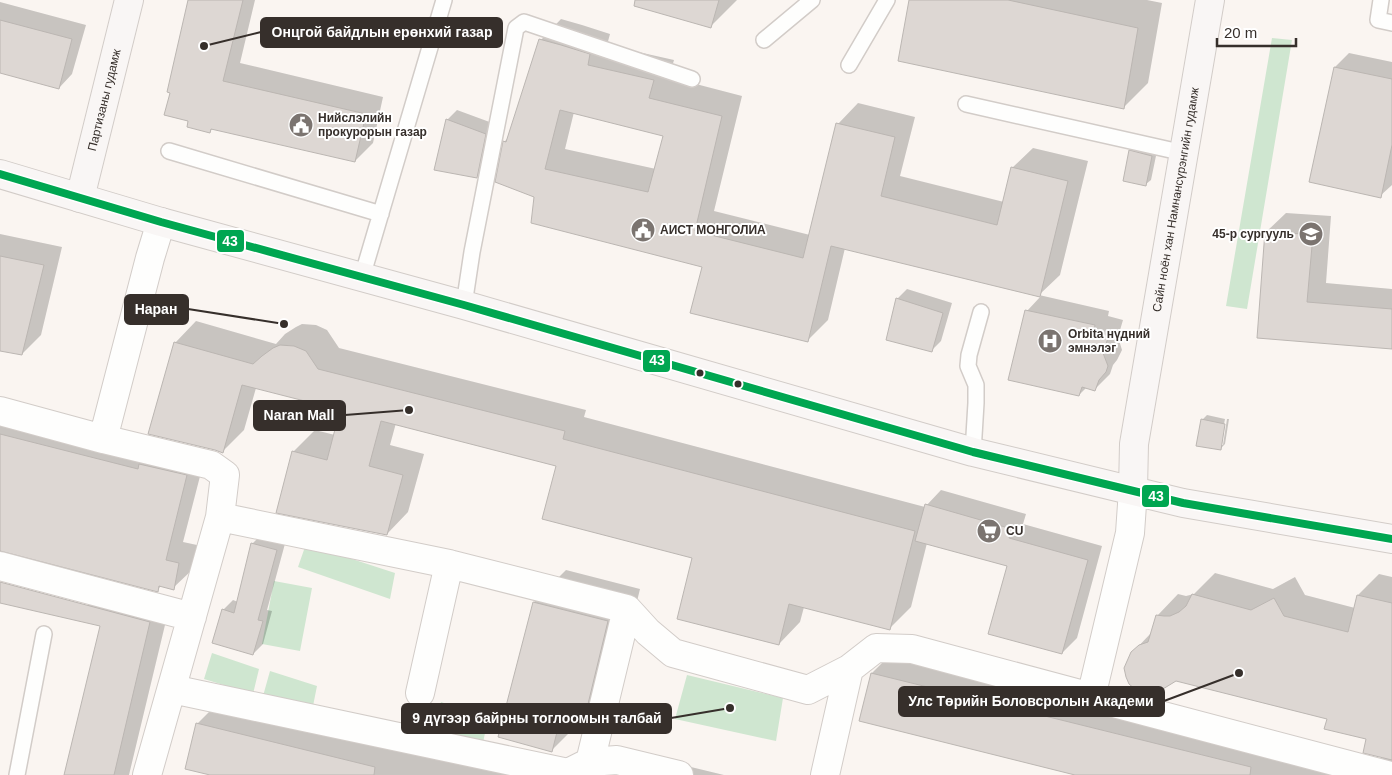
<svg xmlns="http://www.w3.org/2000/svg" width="1392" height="775" font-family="Helvetica,sans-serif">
  <rect width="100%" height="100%" fill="#faf5f1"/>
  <path fill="#cfe6d0" d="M1272,38L1292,40L1247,309L1226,306Z
    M306,544L395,573L390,599L298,567Z
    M274,581L312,588L300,651L262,644Z
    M212,653L259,669L253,694L204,679Z
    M270,671L317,686L312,711L263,696Z
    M687,675L783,698L776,741L675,719Z
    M441,702L488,718L483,743L434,728Z"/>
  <path fill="#0003" fill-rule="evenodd" d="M189,0H255L240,63L383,97L373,143L355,161L213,128L210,131Z
    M648,0H737L711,26Z
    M910,0H1147L1162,3L1148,83L1123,108Z
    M0,2L86,25L72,74L59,88L0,72Z
    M561,19L582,25L610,34L607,45L674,60L669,77L742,96L714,211L810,235L838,124L858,103L915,117L900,176L1004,202L1012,168L1033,148L1088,161L1060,275L1039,295L1109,311L1108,316L1123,320L1118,337L1122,350L1117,360L1113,365L1110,374L1095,389L1087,387L1079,395L1027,311L1041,296L845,248L828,320L807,341L703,266L497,181L505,141L508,138L541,40ZM574,112L665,135L656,169L565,149Z
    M1349,53L1392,62V185L1380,196L1335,67Z
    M457,110L495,124L487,167L477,177L447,120Z
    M1135,146L1157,151L1151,180L1146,184L1130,151Z
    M1286,213L1331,216L1326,283L1392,289V348L1258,337L1267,231Z
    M0,234L62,247L41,335L22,354L0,349Z
    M907,289L952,303L941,341L931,351L897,299Z
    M196,321L276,344L285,334L296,327L302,324L316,325L327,330L339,348L586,410L584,417L925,507L941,490L1026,514L1023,524L1102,546L1077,638L1062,653L1008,566L927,543L911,607L889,629L804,607L800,622L779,644L694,557L558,465L396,423L390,445L424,454L408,512L387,534L293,452L315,430L335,435L341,409L256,388L244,430L222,452L175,343Z
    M0,411L205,457L183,542L197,545L192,570L173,588L162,585L157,590L0,543Z
    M1207,415L1225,419L1220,445H1223L1227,419H1229L1225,444L1220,449L1202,420Z
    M262,534L286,540L267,610L272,611L263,644L253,654L223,610L233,600L238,602L252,544Z
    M566,570L640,589L614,695L581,728L576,726L552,750L534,602Z
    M1215,573L1273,589L1295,577L1305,595L1355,608L1358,595L1379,574L1392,577V775H1080L860,720L872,673L897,648L1373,767L1384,757L1368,738L1328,718L1132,653L1152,632L1157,616L1178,594L1186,596L1194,594Z
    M109,584L171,600L129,775H65L101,625L87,606Z
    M223,698L527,775H215L186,768L198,723Z
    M633,753L724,775H611Z"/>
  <path fill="#ddd7d3" stroke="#bbb6b2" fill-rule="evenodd" d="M188,0H243L223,81L366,114L355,162L211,129L210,133L187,127L188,121L164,115L170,93L167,92Z
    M635,0H719L711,28L634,6Z
    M909,0H1008L1138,28L1124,109L898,61Z
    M0,20L72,39L59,89L0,73Z
    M539,39L561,45L590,54L588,65L654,80L649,98L722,116L695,231L803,258L836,123L895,137L881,196L997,225L1011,167L1068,181L1040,297L831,246L808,342L690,313L702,267L531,223L534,197L495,182L503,141L506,142ZM560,110L663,136L648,192L545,169Z
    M1334,67L1392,79V145L1381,198L1309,182Z
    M446,119L486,134L477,178L434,170Z
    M1129,150L1152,156L1146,186L1123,181Z
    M1265,231L1313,235L1307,302L1392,309V349L1257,338Z
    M0,256L44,265L22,355L0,351Z
    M896,298L943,313L932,352L886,340Z
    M1025,310L1095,325L1094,331L1109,335L1103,353L1108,366L1106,372L1099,380L1095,391L1082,387L1079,396L1008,380Z
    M174,342L253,364L262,356L273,348L280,345L294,346L306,351L318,369L565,431L563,439L915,531L890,630L789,604L779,645L677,619L692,558L542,519L556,466L381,421L369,466L403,475L387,535L276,513L292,451L327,460L340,410L242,385L223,453L215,450L148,434Z
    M1201,419L1225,424L1221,450L1196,446Z
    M0,434L138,469L139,464L187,475L166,560L179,563L174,590L159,586L158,592L0,551Z
    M925,504L1012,529L1009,538L1088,560L1062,654L988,634L1007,566L915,541Z
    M251,543L277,550L258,620L263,621L253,655L212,643L222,609L234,613Z
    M0,582L150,622L114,775H64L100,626L0,603Z
    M1192,594L1251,610L1274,598L1284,616L1348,632L1357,595L1392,603V760L1363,753L1366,739L1324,729L1327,719L1176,681L1158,692L1152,694L1136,690L1129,684L1126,677L1124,668L1131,652L1139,645L1148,642L1156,615L1164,616H1170L1179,612L1186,606Z
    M533,602L608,621L582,729L559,724L552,752L498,737Z
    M871,673L1251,767L1250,775H1075L859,721Z
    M196,723L375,767L374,775H210L185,769Z"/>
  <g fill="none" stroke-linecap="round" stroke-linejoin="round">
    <defs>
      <path id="service" d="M1381,0L1378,20L1392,23
        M764,40L812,0
        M849,65L887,0
        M966,104L1184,153
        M169,151L381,214
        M362,277L444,0
        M464,305L472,252L516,28L524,22L692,79
        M973,452L976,403V385L968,366L969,355L981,312
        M17,775L44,634"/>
      <path id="minor" d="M0,411L103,439L150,258L161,222
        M103,439L211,465L225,475L220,517L147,775
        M1133,490L1130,533L1091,697L1387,775
        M220,517L449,564L627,609L648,632L673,653L808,690L849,669L876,648L912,649L1091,697
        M0,566L192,617
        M172,689L568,773L590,762L617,760L679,775
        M420,693L449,564
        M590,762L627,609
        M825,775L849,669"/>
      <g id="secondary">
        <path d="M0,174L161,222L464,305L973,452L1183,503L1392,539"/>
        <path id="s1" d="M80,198L129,0"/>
        <path id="s2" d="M1133,490L1134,444L1210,0"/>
      </g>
    </defs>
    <use href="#service" stroke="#d2ccc8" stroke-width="18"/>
    <use href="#minor" stroke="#d2ccc8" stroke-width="30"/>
    <use href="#secondary" stroke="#d2ccc8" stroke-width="30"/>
    <use href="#service" stroke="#fefefd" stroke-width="15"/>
    <use href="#minor" stroke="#fefefd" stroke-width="28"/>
    <use href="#secondary" stroke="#f9f6f5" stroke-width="28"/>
    <defs>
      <path id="bus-1" d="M0,174L161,222L464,305L973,452L1183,503L1392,539"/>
    </defs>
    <use href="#bus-1" stroke="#fff" stroke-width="11"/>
    <use href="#bus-1" stroke="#00a651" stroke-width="8"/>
  </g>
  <defs>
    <symbol id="civic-disc" viewBox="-11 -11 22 22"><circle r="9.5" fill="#7b7470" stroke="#fff"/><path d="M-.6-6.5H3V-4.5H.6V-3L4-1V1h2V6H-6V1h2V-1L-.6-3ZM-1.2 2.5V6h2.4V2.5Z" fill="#fff"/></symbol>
    <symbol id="school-disc" viewBox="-11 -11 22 22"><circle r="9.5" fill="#7b7470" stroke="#fff"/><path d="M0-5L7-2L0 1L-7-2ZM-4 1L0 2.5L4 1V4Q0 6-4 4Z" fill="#fff"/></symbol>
    <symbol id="hospital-disc" viewBox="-11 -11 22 22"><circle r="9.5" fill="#7b7470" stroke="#fff"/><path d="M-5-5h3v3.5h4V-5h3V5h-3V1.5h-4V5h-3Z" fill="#fff"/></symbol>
    <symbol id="supermarket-disc" viewBox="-11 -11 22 22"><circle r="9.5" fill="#7b7470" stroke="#fff"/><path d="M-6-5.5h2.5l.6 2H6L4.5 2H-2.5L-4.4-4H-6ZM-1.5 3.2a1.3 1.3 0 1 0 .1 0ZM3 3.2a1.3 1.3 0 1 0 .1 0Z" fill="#fff"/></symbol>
  </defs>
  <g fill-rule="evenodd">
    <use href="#civic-disc" x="287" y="111" width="28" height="28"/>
    <use href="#civic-disc" x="629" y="216" width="28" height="28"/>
    <use href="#school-disc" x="1297" y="220" width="28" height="28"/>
    <use href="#hospital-disc" x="1036" y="327" width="28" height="28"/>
    <use href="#supermarket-disc" x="975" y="517" width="28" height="28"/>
  </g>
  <g fill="#362f2b" stroke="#fff" stroke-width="2">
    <circle cx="700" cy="373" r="4.5"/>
    <circle cx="738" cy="384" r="4.5"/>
  </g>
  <g text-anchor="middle" stroke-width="4" stroke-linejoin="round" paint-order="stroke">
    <g font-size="12" fill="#362f2b" stroke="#fff">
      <text dy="4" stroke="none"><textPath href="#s1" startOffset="101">Партизаны гудамж</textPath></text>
      <text dy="4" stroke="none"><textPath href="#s2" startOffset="294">Сайн ноён хан Намнансүрэнгийн гудамж</textPath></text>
    </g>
    <g font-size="12" font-weight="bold" fill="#362f2b" stroke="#fff" text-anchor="start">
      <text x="318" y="122">Нийслэлийн<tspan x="318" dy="14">прокурорын газар</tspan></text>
      <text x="660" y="234">АИСТ МОНГОЛИА</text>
      <text x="1294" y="238" text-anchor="end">45-р сургууль</text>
      <text x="1068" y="338">Orbita нүдний<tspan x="1068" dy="14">эмнэлэг</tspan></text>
      <text x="1006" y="535">CU</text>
    </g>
  </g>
  <path fill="none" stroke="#362f2b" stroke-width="2" d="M204 46L261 32M284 324L188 309M409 410L345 415M1239 673L1164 701M730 708L671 718"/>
  <g fill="#362f2b" stroke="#fff" stroke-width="2">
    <circle cx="204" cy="46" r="5"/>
    <circle cx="284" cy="324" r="5"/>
    <circle cx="409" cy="410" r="5"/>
    <circle cx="1239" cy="673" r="5"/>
    <circle cx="730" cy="708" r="5"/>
  </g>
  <g fill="#362f2b" stroke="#362f2b" stroke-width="2">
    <rect x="261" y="18" width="241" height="29" rx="5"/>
    <rect x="125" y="295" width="63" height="29" rx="5"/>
    <rect x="254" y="401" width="91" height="29" rx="5"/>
    <rect x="899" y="687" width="265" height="29" rx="5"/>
    <rect x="402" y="704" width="269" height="29" rx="5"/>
  </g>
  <g font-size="14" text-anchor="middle" font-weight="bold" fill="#fff">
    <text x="382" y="37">Онцгой байдлын ерөнхий газар</text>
    <text x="156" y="314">Наран</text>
    <text x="299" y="420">Naran Mall</text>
    <text x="1031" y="706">Улс Төрийн Боловсролын Академи</text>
    <text x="537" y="723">9 дүгээр байрны тоглоомын талбай</text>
  </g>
  <g stroke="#fff" stroke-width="2">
    <rect x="216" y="229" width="29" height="24" rx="5" fill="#00a651"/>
    <rect x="642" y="349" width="29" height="24" rx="5" fill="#00a651"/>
    <rect x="1141" y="484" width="29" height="24" rx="5" fill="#00a651"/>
  </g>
  <g font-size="14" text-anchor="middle" font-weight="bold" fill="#fff">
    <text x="230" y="246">43</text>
    <text x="657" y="365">43</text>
    <text x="1156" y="501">43</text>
  </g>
  <path d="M1217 38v8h79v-8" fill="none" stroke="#362f2b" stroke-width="2.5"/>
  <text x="1224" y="38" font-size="15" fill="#362f2b" stroke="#ffffff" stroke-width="4" paint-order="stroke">20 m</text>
</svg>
